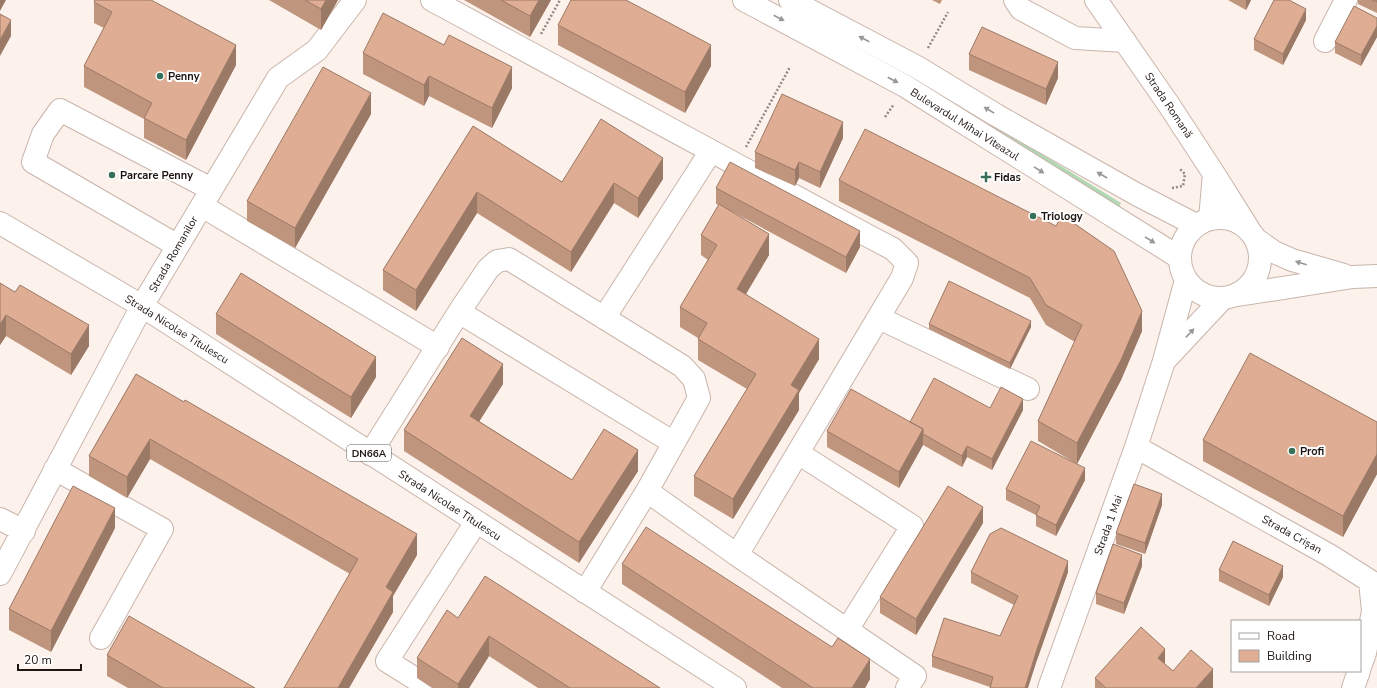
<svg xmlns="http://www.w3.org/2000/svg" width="1377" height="688" font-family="'Nunito Sans',sans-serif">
  <rect width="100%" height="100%" fill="#fdf1eb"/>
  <path fill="#afd9b4" d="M930,85L1121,203L1119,208L927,90Z"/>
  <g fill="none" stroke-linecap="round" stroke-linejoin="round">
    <defs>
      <path id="minor" d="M432,0L872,238L893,249L907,263L902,278L737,555L915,676L907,688
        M1015,0L1021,9L1075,38L1125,41
        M1096,0L1169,105L1214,174L1248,228
        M1325,41L1346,0
        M202,206L438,347
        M1210,219L1214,174
        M178,246L33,162L43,134L60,110L211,189
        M459,312L674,443
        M604,318L711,151
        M879,318L1028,389
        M1166,359L1222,299
        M1136,447L1329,555L1370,581L1373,611L1365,653L1360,667
        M798,453L912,526L847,630
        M370,454L459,312L488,269L497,261L509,259L682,366L694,379L699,398L647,491L585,592
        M55,469L162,529L101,638
        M647,491L737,555
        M0,519L24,531
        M0,574L142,306L278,78L317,50L355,0
        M430,688L387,661L476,522
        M1049,688L1136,447L1164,361L1186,280
        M1353,688L1359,671"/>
      <path id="major" d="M744,0L905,86L1180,258
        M790,0L917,67L996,115L1136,194L1196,225
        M1180 258a40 40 0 1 1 80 0a40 40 0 1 1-80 0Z
        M0,223L142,306L735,688
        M1257,240L1274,252L1292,260L1344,275
        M1238,295L1353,277L1377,276"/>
    </defs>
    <use href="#minor" stroke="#c8b5ab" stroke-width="24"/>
    <use href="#major" stroke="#c8b5ab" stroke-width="24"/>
    <path stroke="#928984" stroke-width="2.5" stroke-dasharray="2 2" stroke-linecap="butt" d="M541,34L560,0
      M928,48L948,12
      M885,117L894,104
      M746,147L790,67
      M1172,188L1183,186L1185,174L1179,168"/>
    <use href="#minor" stroke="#fff" stroke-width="22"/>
    <use href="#major" stroke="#fff" stroke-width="22"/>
  </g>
  <path fill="#bf957e" d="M269,0H338L321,30Z
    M464,0H551L530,37Z
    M932,0H942L940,4Z
    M1228,0H1251L1246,10Z
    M1358,0H1377V13L1358,4Z
    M94,2L236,65L186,160L144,138V119L84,87V66L104,28L94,23Z
    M1377,18V37L1361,66L1335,53V42Z
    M1306,20L1283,65L1254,50V39Z
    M558,25L711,66L685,113L558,45Z
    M363,53L512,88L492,128L429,96L424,106L363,74Z
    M969,54L1058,78L1046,105L969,70Z
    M371,114L295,248L247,221V201Z
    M473,126L562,182L663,179L638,218L614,203L571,272L477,213L416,311L383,290V270Z
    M843,138L820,188L799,178L795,186L755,168V152Z
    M839,180L1142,331L1121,380L1077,464L1038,441V421L1075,342L1046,325L1030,298L839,201Z
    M716,188L860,247L846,273L731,211L769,255L746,294L819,359L799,393V410L733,519L694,496V476L747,389L698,360V338L680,327V307L708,260L701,255V235L719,205L716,204Z
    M0,283L89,346L71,375L6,336L0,345Z
    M216,314L376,377L351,418L216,334Z
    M929,324L1031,327L1010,369L929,329Z
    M136,374L417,555L393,596V612L349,688H284L350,574L150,459L127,498L89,476V456Z
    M503,384L479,421L572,480L638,471L579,563L404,451V430Z
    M990,408L1023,410L992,470L967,457L962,467L923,445L899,488L827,447V431L910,422Z
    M1377,422V474L1343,537L1203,461V440Z
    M1085,480L1056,536L1036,526V515L1006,500V489Z
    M1162,505L1145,554L1116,544V533Z
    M983,523L916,635L880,613V597Z
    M115,528L51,652L9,630V609Z
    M622,564L870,679L865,688H782L622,584Z
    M1142,566L1124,614L1096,604V593Z
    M1219,570L1283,577L1269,606L1219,581Z
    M971,572H1068L1037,660L990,687L932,667V656L1000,636L1014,605L971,583Z
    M458,618L660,688H538L489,656L469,688H432L417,678V658Z
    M107,655L255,688H128L107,676Z
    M1165,664L1173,671L1213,688H1095V678Z"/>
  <path fill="#9b7967" d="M0,0H6L0,11Z
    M326,0H338L321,30V9Z
    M539,0H551L530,37V16Z
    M1246,0H1251L1246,10Z
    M1306,9V20L1283,65V54Z
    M11,20V36L0,56V40Z
    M1377,26V37L1361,66V55Z
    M236,45V65L186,160V140Z
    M711,45V66L685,113V92Z
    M1058,62V78L1046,105V89Z
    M512,67V88L492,128V108Z
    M429,76V96L424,106V85Z
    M371,93V114L295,248V228Z
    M843,122V138L820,188V172Z
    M663,158V179L638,218V198Z
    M799,162V178L795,186V170Z
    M614,183V203L571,272V252Z
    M477,192V213L416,311V290Z
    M860,231V247L846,273V257Z
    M769,234V255L737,309V289Z
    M1142,311V331L1121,380L1077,464V443Z
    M6,315V336L0,345V325Z
    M1031,321V327L1010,369V363Z
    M89,325V346L71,375V354Z
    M819,339V359L799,393V410L733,519V499L791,385Z
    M376,357V377L351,418V397Z
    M503,364V384L470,436V416Z
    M1023,399V410L992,470V459Z
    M923,429V445L899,488V472Z
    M150,439V459L127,498V477Z
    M967,446V457L962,467V456Z
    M638,450V471L579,563V542Z
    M1377,454V474L1343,537V516Z
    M1085,468V480L1056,536V525Z
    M1162,494V505L1145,554V543Z
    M983,507V523L916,635V619Z
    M115,508V528L51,652V631Z
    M417,534V555L393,596V612L349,688H338L386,587Z
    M1142,555V566L1124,614V603Z
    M1068,561V572L1037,660L1028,688H1025L1037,649Z
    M1283,566V577L1269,606V595Z
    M489,636V656L469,688H458V684Z
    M1165,649V670L1158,658Z
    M870,659V679L865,688H852Z
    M1213,669V688H1196Z"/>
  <path fill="#dead93" stroke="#9b7967" d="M95,0H151L236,45L186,140L144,118L152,103L84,66L112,12L94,2Z
    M305,0H326L321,9Z
    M501,0H539L530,16Z
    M571,0H626L711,45L685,92L558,25Z
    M1274,0H1289L1306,9L1283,54L1254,39Z
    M1372,0H1377V2Z
    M1354,6L1377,18V26L1361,55L1335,42Z
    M383,13L444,45L449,35L512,67L492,108L429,76L424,85L363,53Z
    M0,14L11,20L0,40Z
    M982,27L1058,62L1046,89L969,54Z
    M323,67L371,93L295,228L247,201Z
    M782,94L843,122L820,172L799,162L795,170L755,152Z
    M601,119L663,158L638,198L614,183L571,252L477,192L416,290L383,270L473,126L562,182Z
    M865,129L1056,226L1062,215L1114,251L1142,311L1121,360L1077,443L1038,421L1082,325L1046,305L1030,278L839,180Z
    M730,162L860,231L846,257L716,188Z
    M719,204L769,234L737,289L819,339L791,385L799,390L733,499L694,476L756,374L698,339L707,323L680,307L717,245L701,235Z
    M241,273L376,357L351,397L216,314Z
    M949,281L1031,321L1010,363L929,324Z
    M0,283L15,292L20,285L89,325L71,354L6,315L0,325Z
    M462,338L503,364L470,416L572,480L604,429L638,450L579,542L404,430Z
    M1250,353L1377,422V454L1343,516L1203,440Z
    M136,374L184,402L185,400L417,534L386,587L393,592L338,688H284L358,559L150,439L127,477L89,456Z
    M934,378L990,408L1001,387L1023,399L992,459L967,446L962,456L923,434V429L910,422Z
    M851,389L923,429L899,472L827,431Z
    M1031,441L1085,468L1056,525L1036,515L1040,506L1006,489Z
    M1134,484L1162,494L1145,543L1116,533Z
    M73,486L115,508L51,631L9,609Z
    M948,486L983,507L916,619L880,597Z
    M646,527L832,647L838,638L870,659L852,688H813L622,564Z
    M1001,528L1068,561L1037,649L1025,688H990L993,677L932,656L944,618L1000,636L1018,596L971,572L990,534Z
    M1233,541L1283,566L1269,595L1219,570Z
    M1113,544L1142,555L1124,603L1096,593Z
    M485,576L660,688H570L489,636L458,684L417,658L447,610L458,618Z
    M129,616L255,688H163L107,655Z
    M1141,627L1165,649L1158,658L1173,671L1191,650L1213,669L1196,688H1106L1095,678Z"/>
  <defs><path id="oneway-solid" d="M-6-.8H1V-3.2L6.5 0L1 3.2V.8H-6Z"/></defs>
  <g fill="#999694">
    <use href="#oneway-solid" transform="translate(779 18) rotate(28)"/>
    <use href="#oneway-solid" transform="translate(864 39) rotate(-152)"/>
    <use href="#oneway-solid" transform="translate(893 80) rotate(28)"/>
    <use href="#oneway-solid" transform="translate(989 110) rotate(-149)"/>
    <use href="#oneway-solid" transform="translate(1039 170) rotate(32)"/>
    <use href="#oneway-solid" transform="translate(1102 175) rotate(-150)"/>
    <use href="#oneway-solid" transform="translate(1150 240) rotate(32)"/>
    <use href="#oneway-solid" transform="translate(1301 263) rotate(-162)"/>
    <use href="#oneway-solid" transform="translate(1190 333) rotate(-47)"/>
  </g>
  <g fill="#377059" stroke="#fff" stroke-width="1.5">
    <circle cx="160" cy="76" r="4"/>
    <circle cx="112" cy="175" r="4"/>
    <path d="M984 171h4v4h4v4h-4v4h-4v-4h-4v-4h4z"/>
    <circle cx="1033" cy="216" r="4"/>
    <circle cx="1292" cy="451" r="4"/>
  </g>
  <g text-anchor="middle" stroke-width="4" stroke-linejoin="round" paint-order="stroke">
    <rect fill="#fff" stroke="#615c59" stroke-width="1" x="347" y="445" width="44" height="16" rx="3"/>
    <g font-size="10" font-weight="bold" fill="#1d1612">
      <text x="369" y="457">DN66A</text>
    </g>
    <g font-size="11" font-weight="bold" fill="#1d1612" stroke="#fff" text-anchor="start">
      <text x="168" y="80">Penny</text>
      <text x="120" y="179">Parcare Penny</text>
      <text x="994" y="181">Fidas</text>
      <text x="1041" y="220">Triology</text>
      <text x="1300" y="455">Profi</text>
    </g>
    <g font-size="11" fill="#1d1612" stroke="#fff">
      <text transform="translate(1169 105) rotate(56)" y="4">Strada Romană</text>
      <text transform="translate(965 124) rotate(32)" y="4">Bulevardul Mihai Viteazul</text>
      <text transform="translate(173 254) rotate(-60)" y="4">Strada Romanilor</text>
      <text transform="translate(177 329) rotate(32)" y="4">Strada Nicolae Titulescu</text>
      <text transform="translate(450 505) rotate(33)" y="4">Strada Nicolae Titulescu</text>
      <text transform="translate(1108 525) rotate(-70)" y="4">Strada 1 Mai</text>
      <text transform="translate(1292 534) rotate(29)" y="4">Strada Crișan</text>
    </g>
  </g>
  <rect x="1231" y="620" width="130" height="52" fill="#ffffff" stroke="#a5a2a0"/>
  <rect x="1239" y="633" width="20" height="6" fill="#ffffff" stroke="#a5a2a0"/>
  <text x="1267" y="640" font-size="12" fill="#1d1612">Road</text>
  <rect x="1239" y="650" width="20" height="12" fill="#dead93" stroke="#a5a2a0"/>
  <text x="1267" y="660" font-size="12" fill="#1d1612">Building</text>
  <path d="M18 664v6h63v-6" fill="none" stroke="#1d1612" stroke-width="2"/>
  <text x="24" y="664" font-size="12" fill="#1d1612" stroke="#ffffff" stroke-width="3" paint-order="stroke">20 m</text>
</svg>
